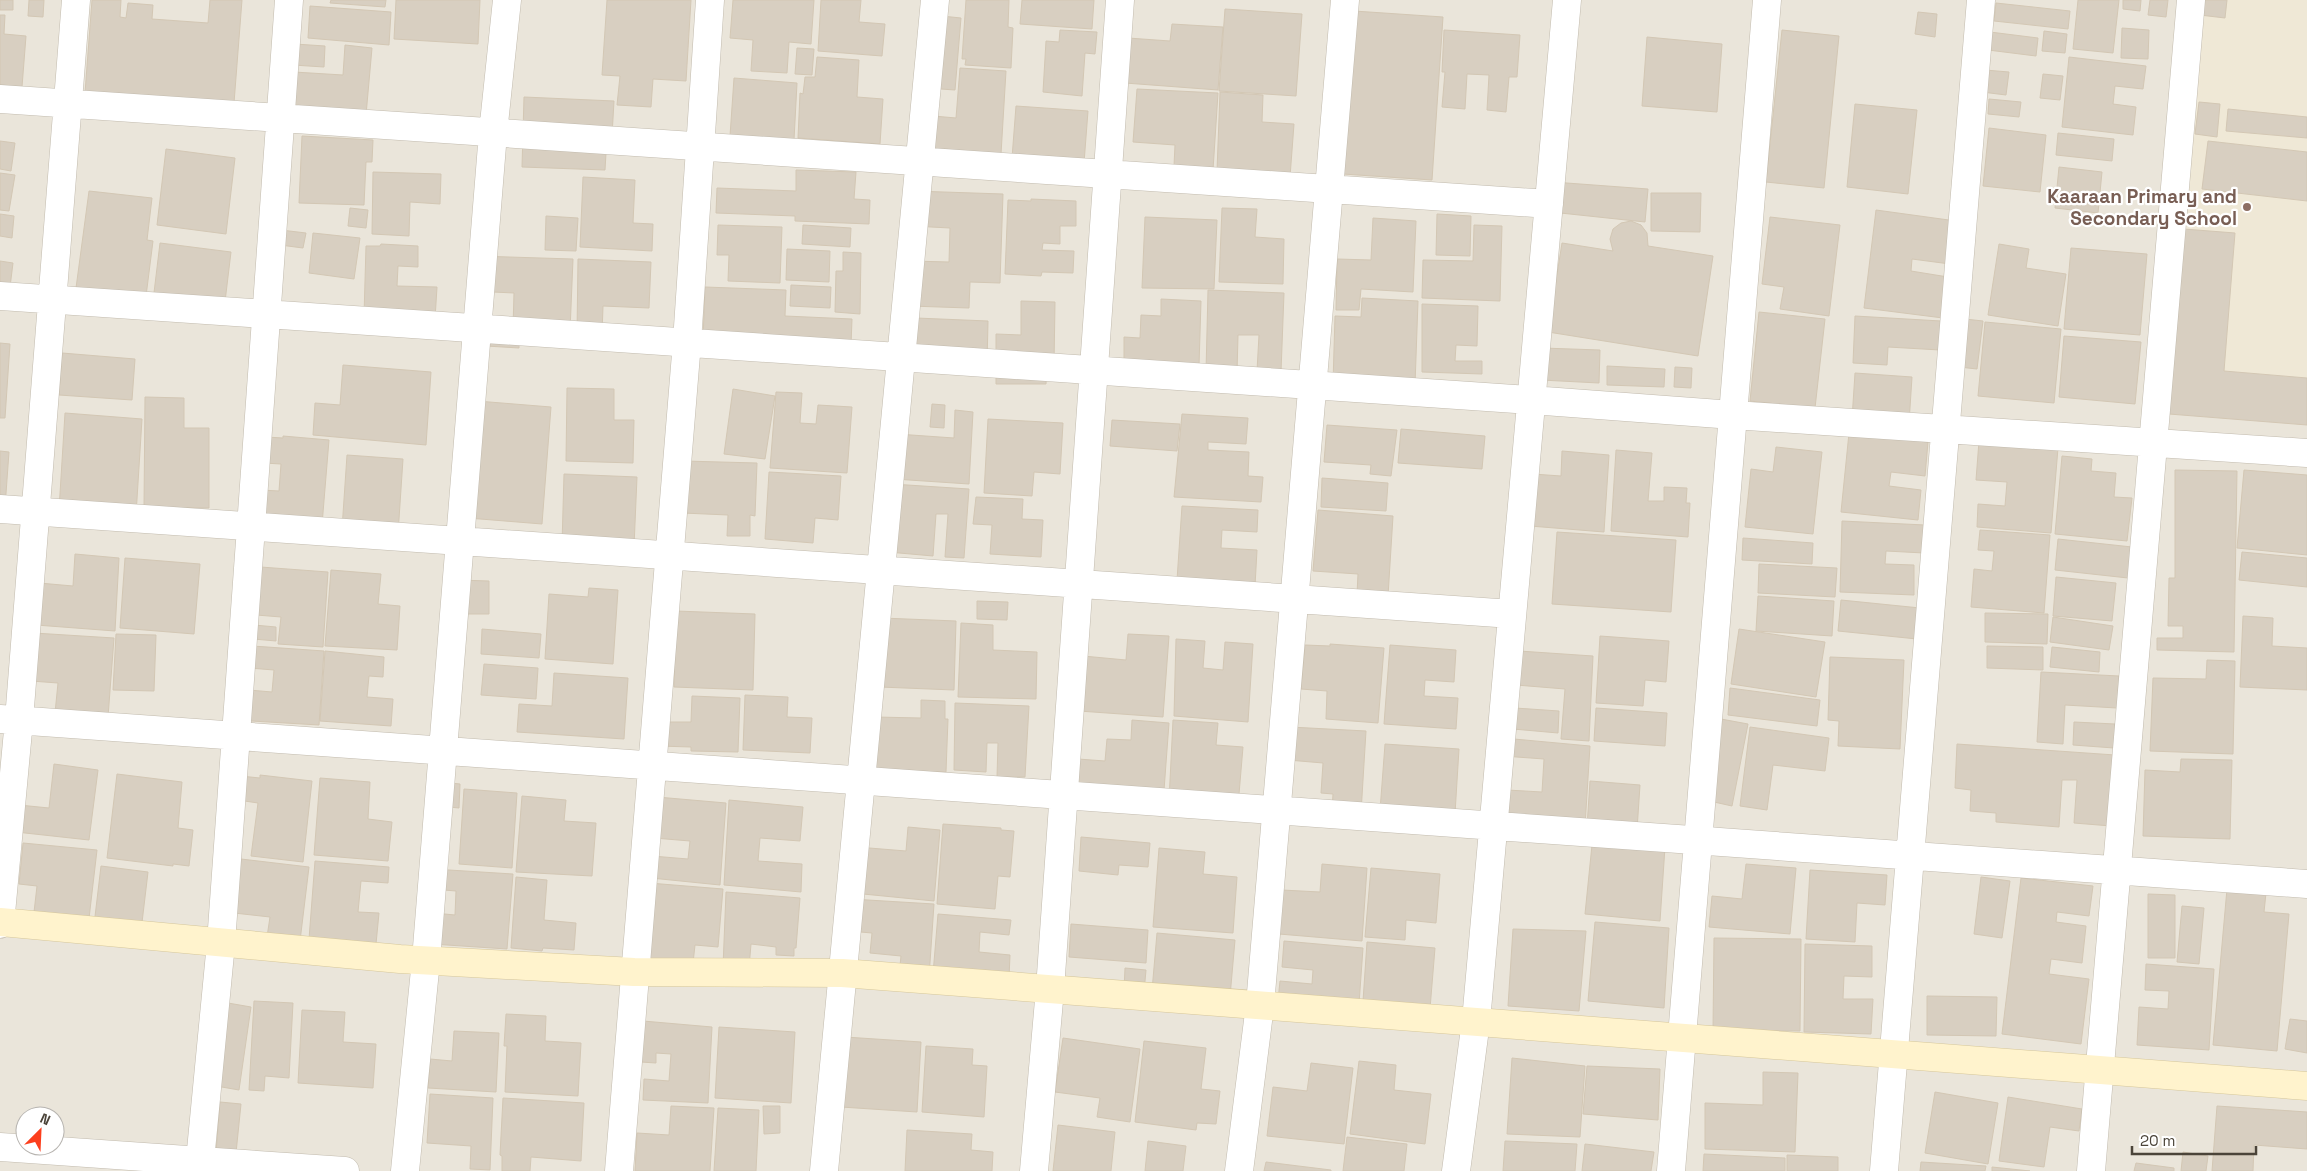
<svg xmlns="http://www.w3.org/2000/svg" width="2307" height="1171" font-family="'Space Grotesk',sans-serif">
  <rect width="100%" height="100%" fill="#f6f3ec"/>
  <path fill="#eae5da" fill-rule="evenodd" d="M0,0H2307V1171H0ZM25,1116H55V1146H25Z"/>
  <path fill="#efe8d6" d="M2201,0H2307V422L2175,414Z"/>
  <path fill="#d8cfc1" stroke="#d3c7b4" d="M0,0H13V10H0Z
    M29,0H44L43,17L28,16Z
    M92,0H121L120,17L126,18L128,3L153,5L152,19L208,23L210,0H242L234,103L85,93Z
    M331,0H386L385,7L330,3Z
    M396,0H480L478,44L394,39Z
    M607,0H691L686,81L653,79L651,107L617,105L620,76L602,75Z
    M733,0H814L811,44L789,42L787,73L751,71L753,40L730,38Z
    M821,0H861L859,22L885,24L882,56L818,51Z
    M966,0H1009L1008,27L1013,28L1011,68L965,65L966,59H962Z
    M1022,0H1094L1092,29L1020,24Z
    M2078,0H2119L2113,53L2073,49Z
    M2123,0H2141L2140,11L2123,9Z
    M2150,0H2168L2166,17L2148,15Z
    M2184,0H2227L2225,18L2183,13Z
    M1996,3L2070,11L2068,29L1994,21Z
    M310,6L391,12L389,45L308,38Z
    M1225,9L1302,14L1296,96L1219,91Z
    M1354,11L1443,17L1432,180L1343,174Z
    M1918,12L1937,14L1935,37L1915,34Z
    M0,15H5L4,34L26,36L22,87L0,85Z
    M932,15L961,18L955,90L927,88Z
    M1172,24L1223,27L1218,90L1125,83L1128,38L1170,41Z
    M2122,28L2149,30L2148,59L2121,58Z
    M1060,30L1097,32L1095,54L1085,53L1082,96L1043,92L1046,41L1059,42Z
    M1444,30L1520,35L1517,77H1509L1506,112L1487,110L1489,75L1467,74L1465,109L1442,107L1445,72H1442Z
    M1782,30L1839,36L1824,188L1766,182Z
    M2044,31L2067,34L2065,53L2042,51Z
    M1990,32L2038,38L2036,56L1988,50Z
    M1647,37L1722,44L1717,112L1642,106Z
    M295,44L325,46L324,67L293,65Z
    M345,45L372,48L366,115L292,110L294,72L343,75Z
    M797,48L814,49L812,75L795,74Z
    M817,57L859,60L857,97L883,99L880,144L798,138L800,93L803,94L805,77H815Z
    M2069,57L2146,66L2143,89L2115,86L2113,104L2136,107L2133,135L2062,127Z
    M960,68L1006,71L1001,154L919,147L922,115L956,118Z
    M1985,70L2009,72L2006,95L1982,92Z
    M2043,74L2063,76L2060,100L2040,98Z
    M734,78L797,83L794,140L730,136Z
    M1137,89L1218,93L1213,170L1174,166L1175,145L1133,142Z
    M1220,92L1263,95L1262,122L1294,124L1290,177L1217,171Z
    M524,97L614,101L611,153H606L605,170L522,167Z
    M1989,99L2021,102L2019,117L1988,114Z
    M2199,102L2220,104L2217,137L2195,134Z
    M1855,104L1917,110L1908,194L1847,187Z
    M1016,106L1088,111L1084,163L1012,158Z
    M2228,109L2307,117V138L2226,131Z
    M1989,128L2046,135L2040,192L1983,186Z
    M2058,133L2114,139L2112,161L2056,155Z
    M302,136L373,140L372,162H366L364,205L299,203Z
    M0,141L15,143L11,171L0,169Z
    M2208,141L2307,152V201L2202,189Z
    M166,149L235,158L226,234L157,225Z
    M2059,167L2102,172L2098,213L2055,208Z
    M796,170L856,172L854,199L870,200L869,224L795,221V216L716,213L717,188L796,191Z
    M373,172L441,174L440,204L410,202L409,236L372,234Z
    M0,173L15,175L9,211L0,210Z
    M583,177L635,180L633,223L653,224L652,251L580,247Z
    M1553,182L1648,189L1645,222L1551,212Z
    M89,191L152,198L147,240L153,241L144,312L74,303Z
    M914,191L1003,194L1000,283L970,282L969,308L910,306L912,261L949,262L950,228L912,226Z
    M1651,193H1701L1700,232L1651,231Z
    M1031,199L1076,201V226H1060V244L1043,243L1042,250L1074,251L1073,273L1042,272L1041,276L1005,274L1008,200L1031,201Z
    M350,208L368,210L366,228L348,226Z
    M1222,208L1257,209L1255,237L1284,239L1283,284L1219,282Z
    M1876,210L1956,221L1950,264L1912,259L1911,271L1948,277L1943,318L1864,308Z
    M0,214L14,216L12,238L0,236Z
    M1437,214L1471,216L1470,256L1436,255Z
    M546,216L578,218L576,251L545,250Z
    M1145,217L1217,220L1214,289L1142,288Z
    M1770,217L1840,225L1829,316L1780,309L1784,287L1762,284Z
    M1373,218L1416,221L1413,292L1361,289L1359,310H1336L1337,259L1371,260Z
    M1631,221L1641,225L1647,233L1648,246L1713,256L1698,356L1548,332L1562,243L1613,251L1610,239L1613,229L1621,223Z
    M718,225L782,227L780,283L728,281L729,255H717Z
    M803,225L851,228L850,247L802,244Z
    M1474,225L1502,226L1500,301L1422,298L1423,260L1473,261Z
    M2184,229L2235,233L2224,371L2307,378V425L2169,414Z
    M281,230L306,233L303,248L280,245Z
    M313,233L360,238L354,279L309,273Z
    M160,243L231,252L224,310L153,301Z
    M381,244L418,246V267L398,266L397,286L437,287L435,319L364,316L366,246H380Z
    M1999,244L2029,249L2026,268L2066,274L2058,326L1988,315Z
    M2071,248L2147,254L2140,335L2064,329Z
    M787,249L830,251L829,282L786,280Z
    M843,252L861,253L860,314L835,312L836,271H843Z
    M477,256L573,259L570,331L513,328L514,293L493,292L492,329L519,330V348L486,346Z
    M578,259L651,262L649,308L603,306L602,335L577,334Z
    M0,261L13,263L10,287L0,286Z
    M791,285L831,287L830,308L790,306Z
    M705,287L786,290L785,316L852,319L851,345L703,339Z
    M1208,290L1284,293L1281,372L1257,371L1259,335H1238L1237,373L1206,372Z
    M1362,298L1418,301L1415,385L1333,383L1335,316L1361,317Z
    M1161,299L1201,301L1199,366L1124,364V337L1140,338L1141,315L1161,316Z
    M1021,301L1055,302L1054,365L1047,364L1046,384H996V334L1021,335Z
    M1422,304L1478,306L1477,346L1456,345L1455,361H1482V374L1422,372Z
    M1759,312L1825,319L1815,408L1750,401Z
    M1855,316L1941,321L1940,350L1888,347L1887,365L1853,363Z
    M916,318L988,321L987,365L914,362Z
    M1956,318L1983,321L1977,369L1950,366Z
    M1985,322L2061,329L2054,403L1978,396Z
    M2064,336L2141,342L2135,404L2059,397Z
    M0,343L10,344L5,418H0Z
    M1542,348L1600,350L1599,383L1541,380Z
    M62,353L135,359L132,400L59,395Z
    M343,365L431,372L426,445L313,435L315,403L340,405Z
    M1607,366L1665,369L1664,387L1607,385Z
    M1675,367L1692,368L1691,388L1674,387Z
    M1855,373L1912,377L1909,423L1852,419Z
    M567,388L614,389V420H634L633,463L566,461Z
    M733,389L775,396L765,459L724,454Z
    M776,392L802,393L800,423L816,424L818,405L852,407L847,473L770,468Z
    M145,397L184,398V428H209V508L144,507Z
    M477,401L551,407L542,524L468,518Z
    M932,404L945,405L944,428L930,427Z
    M955,410L973,412L969,484L894,479L897,434L954,438Z
    M65,413L142,419L135,531L58,526Z
    M1182,414L1248,418L1246,444L1208,442V450L1249,452L1248,476L1263,477L1261,502L1174,497Z
    M988,419L1063,423L1060,474L1034,472L1032,496L984,493Z
    M1112,420L1180,424L1177,451L1110,446Z
    M1327,425L1397,430L1391,476L1370,474L1371,465L1324,462Z
    M1401,429L1485,436L1482,469L1398,463Z
    M1849,433L1928,442L1925,476L1891,472L1889,486L1921,490L1918,520L1841,512Z
    M283,436L329,440L322,525L259,520L261,490L279,491L281,464L264,463L266,437L283,438Z
    M1979,441L2058,448L2051,533L1977,527L1978,504L2005,506L2007,482L1976,480Z
    M1776,447L1822,452L1813,534L1745,527L1751,469L1773,472Z
    M1616,450L1652,453L1648,501H1664V487L1687,488L1686,503H1690L1688,537L1611,531Z
    M0,451L9,452L4,521H0Z
    M1562,451L1609,455L1604,532L1530,526L1533,474L1561,476Z
    M347,455L403,459L398,534L342,529Z
    M2062,456L2092,459L2091,471L2116,473L2114,497L2132,498L2127,541L2055,534Z
    M684,461L757,463L755,516L750,515V536H727L728,515L683,513Z
    M2175,470L2237,471L2234,652L2157,650V638H2183V626H2168L2169,578H2175Z
    M2244,470L2307,475V555L2237,548Z
    M769,472L841,476L838,520L815,518L813,543L765,539Z
    M564,474L637,477L634,547L562,545Z
    M1322,478L1388,483L1386,511L1321,507Z
    M892,484L969,489L964,558L945,557L948,514H936L933,556L888,552Z
    M976,497L1023,499L1022,519L1043,520L1041,557L990,554L992,525L973,524Z
    M1182,506L1258,510L1257,532L1222,530L1221,548L1257,550L1255,586L1177,580Z
    M1318,510L1393,516L1388,596L1357,594L1358,574L1313,571Z
    M1842,521L1925,525L1924,553L1886,551L1885,564L1914,565V595L1840,592Z
    M1980,530L2050,535L2044,613L1971,607L1974,569L1992,571L1994,551L1978,550Z
    M1557,532L1676,540L1671,612L1552,604Z
    M1743,538L1813,543L1812,564L1742,560Z
    M2058,539L2132,547L2128,578L2055,570Z
    M2242,552L2307,558V587L2239,580Z
    M75,554L119,558L115,631L36,625L39,583L73,586Z
    M125,558L200,564L194,634L120,628Z
    M1759,564L1837,568L1835,597L1758,593Z
    M247,566L328,572L323,647L278,644L281,617L244,614Z
    M331,570L381,574L378,604L400,606L397,650L325,646Z
    M2056,577L2116,583L2112,621L2053,616Z
    M458,580L489,581V614H457Z
    M589,588L618,590L613,664L545,659L549,594L588,597Z
    M1758,596L1834,601L1832,636L1756,631Z
    M1841,600L1930,609L1927,640L1838,631Z
    M977,601L1008,602L1007,620L977,619Z
    M676,611L755,614L753,690L674,687Z
    M1985,613L2048,614L2047,644L1985,642Z
    M2243,616L2273,618L2272,646L2307,648V690L2240,687Z
    M2053,617L2113,626L2109,650L2050,642Z
    M882,618L956,621L954,690L880,687Z
    M961,623L993,625V650L1037,652L1036,699L958,697Z
    M243,624L276,627V641L242,638Z
    M482,629L541,634L539,658L481,654Z
    M1739,629L1825,642L1816,697L1731,684Z
    M34,633L114,638L108,717L55,713L58,683L31,681Z
    M116,634L156,635L154,691L113,690Z
    M1128,634L1169,636L1163,717L1079,711L1083,656L1126,660Z
    M1600,636L1669,641L1666,682L1645,680L1643,706L1596,703Z
    M1176,639L1205,641L1203,668L1223,670L1225,642L1253,644L1248,722L1174,716Z
    M1330,644L1384,648L1378,723L1326,719L1327,691L1301,689L1305,645L1330,646Z
    M238,645L324,651L319,725L235,720L237,689L272,692L274,670L237,667Z
    M1390,645L1456,650L1454,682L1425,680L1424,696L1458,698L1456,729L1384,724Z
    M1987,646L2043,647V670L1987,668Z
    M2052,647L2100,652L2099,672L2050,667Z
    M325,651L384,657L383,677L369,676L367,697L393,699L391,726L320,721Z
    M1519,651L1593,656L1589,741L1561,739L1565,689L1516,685Z
    M1830,657L1904,660L1900,749L1838,746L1839,721L1828,720Z
    M2207,660L2235,661L2233,754L2150,751L2153,678L2206,679Z
    M484,664L538,668L536,699L481,695Z
    M2041,672L2119,676L2117,708L2065,705L2063,744L2037,742Z
    M554,673L628,678L624,739L517,732L519,704L552,706Z
    M1730,688L1820,700L1817,726L1728,715Z
    M745,695L788,697L787,717L812,718L810,753L743,750Z
    M692,696L740,698L738,752L691,751V747L659,746L660,722H691Z
    M921,700L945,701V719H948L946,772L874,770L875,717L921,718Z
    M955,703L1029,706L1025,777H997L998,743H987L986,772L954,770Z
    M1515,708L1559,711L1558,733L1513,729Z
    M1596,708L1667,713L1665,746L1594,741Z
    M1721,719L1748,724L1732,806L1705,800Z
    M1132,720L1169,723L1163,804L1075,796L1078,759L1105,761L1107,739L1131,740Z
    M1173,720L1218,723L1216,745L1243,747L1238,806L1169,801Z
    M2074,722L2115,724L2114,748L2073,745Z
    M1290,727L1366,731L1361,813L1332,811L1333,794L1321,793L1323,763L1288,760Z
    M1750,727L1829,738L1825,771L1773,765L1767,810L1740,806Z
    M1503,738L1590,746L1585,826L1505,820L1507,790L1542,792L1544,759L1503,756Z
    M1385,744L1459,749L1454,830L1379,824Z
    M1957,744L2115,755L2111,826L2074,823L2077,780H2062L2059,827L1996,822V813L1970,811L1971,790L1955,788Z
    M2181,759L2232,760L2230,839L2143,836L2145,770L2180,772Z
    M54,764L98,770L89,840L16,832L19,805L49,808Z
    M117,774L182,782L178,828L193,830L189,866L173,864V866L107,858Z
    M260,775L312,781L303,862L251,856L258,803L238,800L240,776L260,778Z
    M320,778L370,782L368,819L392,822L388,861L314,855Z
    M1590,781L1640,785L1637,830L1587,827Z
    M441,782L460,784L459,808L439,806Z
    M464,789L517,793L512,868L459,864Z
    M522,796L566,800L564,821L596,823L592,876L516,872Z
    M657,797L726,803L720,885L651,878L652,856L688,859L690,841L654,838Z
    M729,800L803,807L800,841L760,838L758,861L802,864L801,892L724,885Z
    M943,824L1001,828V830L1014,831L1010,877L998,876L995,909L937,904Z
    M908,827L940,830L934,901L853,893L857,847L906,851Z
    M1081,837L1150,843L1148,867L1119,865L1118,875L1079,871Z
    M23,843L97,850L88,927L33,921L37,886L19,884Z
    M1592,845L1665,847L1660,921L1585,914Z
    M1159,848L1205,852L1203,874L1237,877L1233,933L1153,927Z
    M241,859L309,867L300,941L267,937L270,917L234,913Z
    M315,861L389,867L388,883L361,881L358,912L379,913L376,944L309,939Z
    M1322,864L1367,868L1362,941L1279,934L1282,890L1320,892Z
    M1746,864L1796,868L1790,934L1709,927L1712,896L1742,899Z
    M101,866L148,872L141,931L94,925Z
    M1371,868L1440,874L1436,923L1406,920L1405,940L1365,937Z
    M433,869L513,874L507,949L432,944L434,913L455,915L456,891L432,889Z
    M1810,870L1887,875L1885,905L1857,903L1855,942L1806,939Z
    M516,877L547,880L544,920L576,923L574,950L543,948L542,951L511,948Z
    M1981,877L2010,881L2002,938L1974,934Z
    M2021,878L2093,886L2089,916L2057,912L2056,922L2086,926L2082,963L2051,959L2049,974L2089,979L2081,1044L2002,1034Z
    M649,883L723,889L718,947L695,945L693,963L643,959Z
    M2227,889L2266,893L2264,912L2289,914L2277,1051L2213,1045Z
    M726,892L800,898L796,948H794V956L776,955V947L751,944L749,968L723,967Z
    M2148,894L2175,895V958H2148Z
    M851,899L934,904L929,977L899,975L901,956L870,953L872,933L849,931Z
    M2182,906L2204,908L2199,964L2177,962Z
    M938,914L1011,920L1009,935L980,932L979,952L1010,955L1009,978L933,974Z
    M1595,922L1669,928L1664,1008L1588,1001Z
    M1071,924L1148,930L1146,963L1069,957Z
    M1513,929L1586,931L1579,1011L1508,1006Z
    M1157,933L1235,940L1229,1008L1151,1002Z
    M1714,938L1801,939L1800,1031L1713,1030Z
    M1284,941L1363,948L1358,1018L1277,1010L1280,981L1312,984L1313,970L1282,967Z
    M1367,942L1435,948L1429,1021L1362,1016Z
    M1805,944L1872,946V977L1844,976L1843,999H1873L1871,1034L1804,1032Z
    M2146,964L2214,969L2209,1050L2137,1045L2139,1007L2168,1009L2169,991L2145,990Z
    M1125,968L1146,970L1144,992L1124,990Z
    M1927,996L1997,997L1996,1036L1927,1035Z
    M254,1001L293,1003L289,1078L265,1076L264,1091L249,1090Z
    M228,1003L251,1007L239,1090L216,1086Z
    M302,1010L345,1012L343,1042L376,1044L373,1088L298,1083Z
    M506,1014L546,1016L545,1041L581,1043L578,1096L505,1092L507,1046H504Z
    M2290,1019L2307,1021V1053L2285,1049Z
    M643,1021L712,1027L708,1103L643,1100L644,1079L669,1081L671,1054L656,1053V1063L641,1062Z
    M719,1027L795,1032L791,1103L715,1098Z
    M454,1031L499,1033L496,1092L428,1088L430,1059L452,1061Z
    M845,1037L921,1042L917,1112L841,1107Z
    M1063,1038L1140,1049L1130,1122L1097,1117L1100,1098L1055,1092Z
    M1144,1041L1206,1048L1201,1089L1220,1091L1216,1124L1197,1123L1196,1130L1135,1122Z
    M926,1046L973,1049L972,1065L987,1066L984,1117L922,1112Z
    M1512,1058L1585,1066L1580,1137L1507,1134Z
    M1359,1061L1396,1065L1394,1090L1431,1094L1425,1144L1350,1134Z
    M1311,1063L1353,1068L1344,1144L1267,1136L1273,1087L1307,1091Z
    M1587,1066L1660,1069L1658,1120L1583,1114Z
    M1763,1072L1798,1073L1795,1152L1705,1149V1103L1763,1105Z
    M1935,1092L1998,1103L1988,1164L1925,1153Z
    M430,1094L493,1098L490,1170L470,1169L471,1146L427,1143Z
    M2008,1097L2082,1109L2079,1131L2050,1127L2044,1167L1999,1161Z
    M503,1098L584,1103L581,1161L531,1157L530,1171H502V1156L500,1155Z
    M220,1102L241,1104L236,1153L216,1152Z
    M671,1106L714,1108L710,1171H635L637,1133L669,1135Z
    M763,1106H780V1133L764,1134Z
    M2217,1106L2307,1112V1149L2254,1145L2253,1171H2212Z
    M718,1108L759,1110L756,1171H714Z
    M1058,1125L1115,1132L1111,1171H1053Z
    M907,1130L972,1134L971,1150L993,1152L992,1171H905Z
    M1347,1137L1407,1144L1404,1171H1343Z
    M1148,1141L1186,1146L1183,1171H1145Z
    M1505,1141L1577,1144L1575,1171H1503Z
    M1585,1144L1654,1152L1651,1171H1582Z
    M2183,1152L2208,1156L2206,1171H2181Z
    M1704,1154L1785,1158V1171H1703Z
    M1787,1155L1838,1157V1171H1787Z
    M1266,1162L1331,1170V1171H1264Z
    M1921,1162L1986,1166L1985,1171H1920Z
    M2136,1163L2174,1168V1171H2134Z
    M1992,1167L2030,1171H1992Z"/>
  <g fill="none" stroke-linecap="round" stroke-linejoin="round">
    <defs>
      <path id="street" d="M0,99L1549,204
        M0,296L1531,400L1733,415L2307,453
        M0,509L1512,614
        M0,719L2307,884
        M0,924L19,720L76,0
        M0,1147L345,1171
        M199,1171L221,943L289,0
        M405,1171L426,960L493,133L507,0
        M619,1171L687,342L710,0
        M824,1171L935,0
        M1034,1171L1050,989L1120,0
        M1239,1171L1260,1005L1345,0
        M1456,1171L1476,1021L1567,0
        M1671,1171L1767,0
        M1884,1171L1981,0
        M2091,1171L2191,0"/>
      <path id="secondary" d="M0,922L400,959L634,972L842,973L2307,1086"/>
    </defs>
    <use href="#street" stroke="#c2bbae" stroke-width="29"/>
    <use href="#secondary" stroke="#d6c79b" stroke-width="29"/>
    <use href="#street" stroke="#fff" stroke-width="28"/>
    <use href="#secondary" stroke="#fff3cd" stroke-width="28"/>
  </g>
  <circle fill="#8d6e63" stroke="#fff" stroke-width="2" cx="2247" cy="207" r="5"/>
  <g text-anchor="middle" stroke-width="4.5" stroke-linejoin="round" paint-order="stroke">
    <g font-size="19" font-weight="bold" fill="#785e54" stroke="#fff" text-anchor="end">
      <text x="2237" y="203">Kaaraan Primary and<tspan x="2237" dy="22">Secondary School</tspan></text>
    </g>
  </g>
  <g transform="translate(40 1131) rotate(24)"><circle r="24" fill="#ffffff" stroke="#b7b4b0"/>
  <path d="M0-4L9 19L0 12L-9 19Z" fill="#fc3f1d"/>
  <text y="-8" font-size="14" font-weight="bold" text-anchor="middle" fill="#4b4439">N</text>
  </g>
  <path d="M2132 1146v8h124v-8" fill="none" stroke="#4b4439" stroke-width="2.5"/>
  <text x="2140" y="1146" font-size="15" fill="#4b4439" stroke="#ffffff" stroke-width="4" paint-order="stroke">20 m</text>
</svg>
